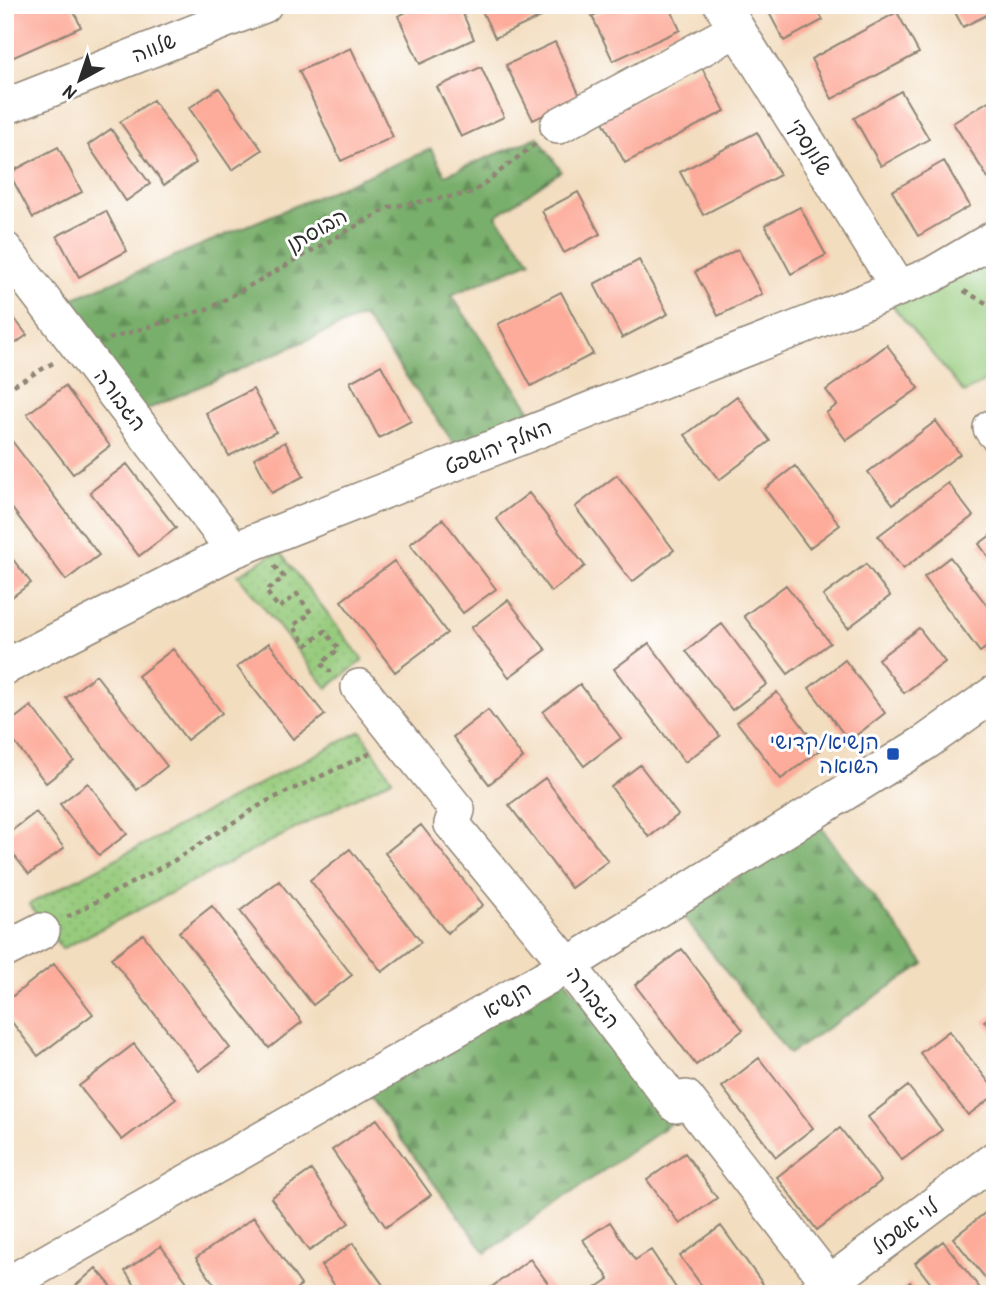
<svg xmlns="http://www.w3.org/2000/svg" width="1000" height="1299" font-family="'Patrick Hand','Playpen Sans Hebrew',sans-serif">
  <defs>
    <pattern id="grass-dots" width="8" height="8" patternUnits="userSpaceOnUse" patternTransform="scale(1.75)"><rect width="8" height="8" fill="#97cb7d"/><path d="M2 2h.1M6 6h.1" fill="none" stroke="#82ae6c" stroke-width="1.8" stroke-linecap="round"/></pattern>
    <pattern id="forest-firs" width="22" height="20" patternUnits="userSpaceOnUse" patternTransform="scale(1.75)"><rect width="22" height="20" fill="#79af6c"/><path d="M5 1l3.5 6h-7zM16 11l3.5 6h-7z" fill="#638f59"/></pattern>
  </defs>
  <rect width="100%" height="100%" fill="#fff"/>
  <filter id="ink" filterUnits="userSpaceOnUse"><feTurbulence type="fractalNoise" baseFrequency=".0143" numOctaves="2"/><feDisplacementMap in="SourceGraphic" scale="14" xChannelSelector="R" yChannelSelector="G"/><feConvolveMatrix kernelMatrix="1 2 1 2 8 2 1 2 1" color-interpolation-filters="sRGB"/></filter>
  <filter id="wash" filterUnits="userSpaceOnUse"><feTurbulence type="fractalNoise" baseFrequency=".00686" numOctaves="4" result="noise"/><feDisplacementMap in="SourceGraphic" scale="28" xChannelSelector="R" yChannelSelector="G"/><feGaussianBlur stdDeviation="1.57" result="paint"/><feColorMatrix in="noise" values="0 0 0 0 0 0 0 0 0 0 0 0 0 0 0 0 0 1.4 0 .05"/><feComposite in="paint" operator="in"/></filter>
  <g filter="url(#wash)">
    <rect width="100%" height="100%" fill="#f3ddbf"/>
    <path fill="url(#grass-dots)" stroke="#617b54" stroke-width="2" d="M279,551L363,660L327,688L238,575Z
      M361,731L392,779L62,949L29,904Z"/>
    <path fill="url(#forest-firs)" stroke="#526d4c" stroke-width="2" d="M538,137L561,171L496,216L531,261L451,295L534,415L456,446L363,316L141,412L60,304L431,149L445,175Z
      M820,826L924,964L789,1054L681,913Z
      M565,979L674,1121L486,1253L366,1092Z"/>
    <path fill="#97cb7d" stroke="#617b54" stroke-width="2" d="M995,258V375L964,393L891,304Z"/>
    <g id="blocks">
      <path fill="#fdab9a" d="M5,5H71L81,27L5,61Z
        M420,5H459L474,39L420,64L398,16Z
        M479,5H548L552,12L495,38Z
        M616,5H669L680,30L613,61L592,16Z
        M765,5H815L823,20L784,41Z
        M951,5H995V11L963,27Z
        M897,12L919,53L832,99L811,59Z
        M555,42L581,98L533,120L506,65Z
        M351,48L393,137L341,161L299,71Z
        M701,66L725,111L625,163L601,118Z
        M481,67L504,117L461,137L437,87Z
        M219,88L262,150L232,170L189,108Z
        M901,91L929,139L881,166L854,118Z
        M995,97V189L953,123Z
        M153,100L196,163L164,185L120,122Z
        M111,129L150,184L126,201L88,145Z
        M757,132L780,175L703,215L680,172Z
        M58,147L82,192L33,218L9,173Z
        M944,161L970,206L918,236L892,191Z
        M578,192L600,234L564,253L542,211Z
        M800,207L826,255L791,274L765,225Z
        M106,211L127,251L79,277L57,236Z
        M738,249L762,294L718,316L695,272Z
        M639,260L668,314L622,338L594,284Z
        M561,292L593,354L531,386L498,324Z
        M5,306L27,335L5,351Z
        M887,345L919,388L846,440L826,413L837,405L826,390Z
        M381,365L411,421L379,438L350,382Z
        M65,386L110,446L73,474L27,414Z
        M253,389L276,432L229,456L206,413Z
        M737,396L770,441L719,480L685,435Z
        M936,421L960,454L893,504L868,472Z
        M12,441L99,555L66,580L5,499V446Z
        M285,442L304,476L272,493L254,458Z
        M127,464L176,528L139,556L90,492Z
        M795,466L840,525L809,548L765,489Z
        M617,475L674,550L632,582L575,507Z
        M948,483L973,516L903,569L878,536Z
        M529,493L585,566L551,592L496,518Z
        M443,519L496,589L463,613L410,544Z
        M995,532V566L979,544Z
        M5,549L31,583L5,602Z
        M950,557L995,616V641L980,652L924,577Z
        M394,561L447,633L395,672L341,601Z
        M866,564L890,596L848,628L823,596Z
        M786,585L830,643L788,674L744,616Z
        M508,600L546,650L509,677L471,628Z
        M722,624L767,684L732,710L686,651Z
        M919,628L945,662L904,693L878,659Z
        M269,643L325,715L293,739L237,667Z
        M649,643L720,736L685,762L614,669Z
        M173,649L222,713L187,740L138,676Z
        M845,660L885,713L849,741L809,688Z
        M96,675L167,766L137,790L66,698Z
        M580,684L621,738L584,766L543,712Z
        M777,692L820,750L781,779L737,722Z
        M31,706L74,761L46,783L5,730V726Z
        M488,710L523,758L489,784L453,737Z
        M640,765L678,815L649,837L611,787Z
        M545,778L608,861L571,888L509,805Z
        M88,783L127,834L99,855L60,804Z
        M36,812L64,848L29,874L5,844V836Z
        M421,825L483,905L447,933L385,853Z
        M350,849L421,942L382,972L310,880Z
        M279,881L352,975L313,1005L240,911Z
        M212,906L302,1022L269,1048L179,932Z
        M143,934L230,1048L199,1071L111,958Z
        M682,949L743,1030L696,1065L635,985Z
        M54,964L93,1014L38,1056L5,1013V1002Z
        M995,1013V1035L984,1021Z
        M949,1031L995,1090V1095L968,1115L920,1053Z
        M134,1044L176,1099L122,1140L79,1086Z
        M759,1058L813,1128L776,1157L722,1087Z
        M908,1086L942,1130L902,1160L868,1117Z
        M377,1119L431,1195L386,1227L332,1150Z
        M840,1128L881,1181L817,1230L777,1177Z
        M685,1153L717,1198L680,1224L647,1180Z
        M311,1170L349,1223L309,1251L271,1198Z
        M995,1205V1290L953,1238Z
        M254,1217L301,1285L289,1294H221L196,1258Z
        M610,1222L635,1260L651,1250L678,1291L595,1294L593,1290L609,1279L583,1240Z
        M721,1226L763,1284L749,1294H708L680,1256Z
        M943,1241L982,1291L979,1294H939L915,1263Z
        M353,1243L388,1292L386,1294H341L321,1266Z
        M161,1246L187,1282L171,1294H141L125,1271Z
        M530,1259L556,1294H482Z
        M96,1268L118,1294H66Z
        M910,1282L919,1294H897Z"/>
    </g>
  </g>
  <g filter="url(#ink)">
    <use href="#blocks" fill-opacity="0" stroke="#8f8475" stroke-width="2"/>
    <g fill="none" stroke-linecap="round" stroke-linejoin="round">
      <defs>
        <path id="minor" d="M722,5L899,288
          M5,107L264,5
          M558,126L737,29
          M5,250L234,550
          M991,428L995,433
          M5,667L234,550L932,275L995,238
          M359,687L457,810L452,824L568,965L676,1105L686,1098L838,1294
          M5,950L42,931
          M5,1286L568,965L926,742L995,693
          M815,1294L995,1159"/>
      </defs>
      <use href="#minor" stroke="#8f8475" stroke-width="38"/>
      <path stroke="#8f8475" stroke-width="4.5" stroke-dasharray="5 5" stroke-linecap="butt" d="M964,291L986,303L995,301
        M109,339L210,308L390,207L472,193L535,144
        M5,390L53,363
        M274,566L284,577L266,591L279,608L297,594L311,613L293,626L307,645L325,631L339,649L321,663L328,671H332
        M67,917L175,860L265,802L373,752"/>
      <use href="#minor" stroke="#fff" stroke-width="35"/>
    </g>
  </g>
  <rect fill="#1a4fb4" stroke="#fff" stroke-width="2.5" x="886" y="747" width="14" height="14" rx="3.5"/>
  <g text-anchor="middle" stroke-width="6" stroke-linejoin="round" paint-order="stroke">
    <g font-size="21" fill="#2b2b2b" stroke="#fff">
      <text transform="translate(154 48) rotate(-22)" y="7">שלווה</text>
      <text transform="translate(810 147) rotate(58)" y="7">שלונסקי</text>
      <text transform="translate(317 230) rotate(-29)" y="7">הבוסתן</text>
      <text transform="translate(120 400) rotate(53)" y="7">הגבורה</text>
      <text transform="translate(498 447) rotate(-22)" y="7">המלך יהושפט</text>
      <text transform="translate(593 998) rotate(52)" y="7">הגבורה</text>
      <text transform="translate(507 1000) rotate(-30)" y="7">הנשיא</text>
      <text transform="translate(905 1227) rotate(-37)" y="7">לוי אשכול</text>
    </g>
    <g font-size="21" fill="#164399" stroke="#fff" text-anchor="end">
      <text x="879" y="749">הנשיא/קדושי<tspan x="879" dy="24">השואה</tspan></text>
    </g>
  </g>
  <rect width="1000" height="1299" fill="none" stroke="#fff" stroke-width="28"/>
  <g transform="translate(80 80) rotate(220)" stroke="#ffffff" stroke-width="5" paint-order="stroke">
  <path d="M0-5L12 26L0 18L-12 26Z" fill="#2b2b2b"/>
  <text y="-10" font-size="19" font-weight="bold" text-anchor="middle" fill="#2b2b2b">N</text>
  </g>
</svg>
